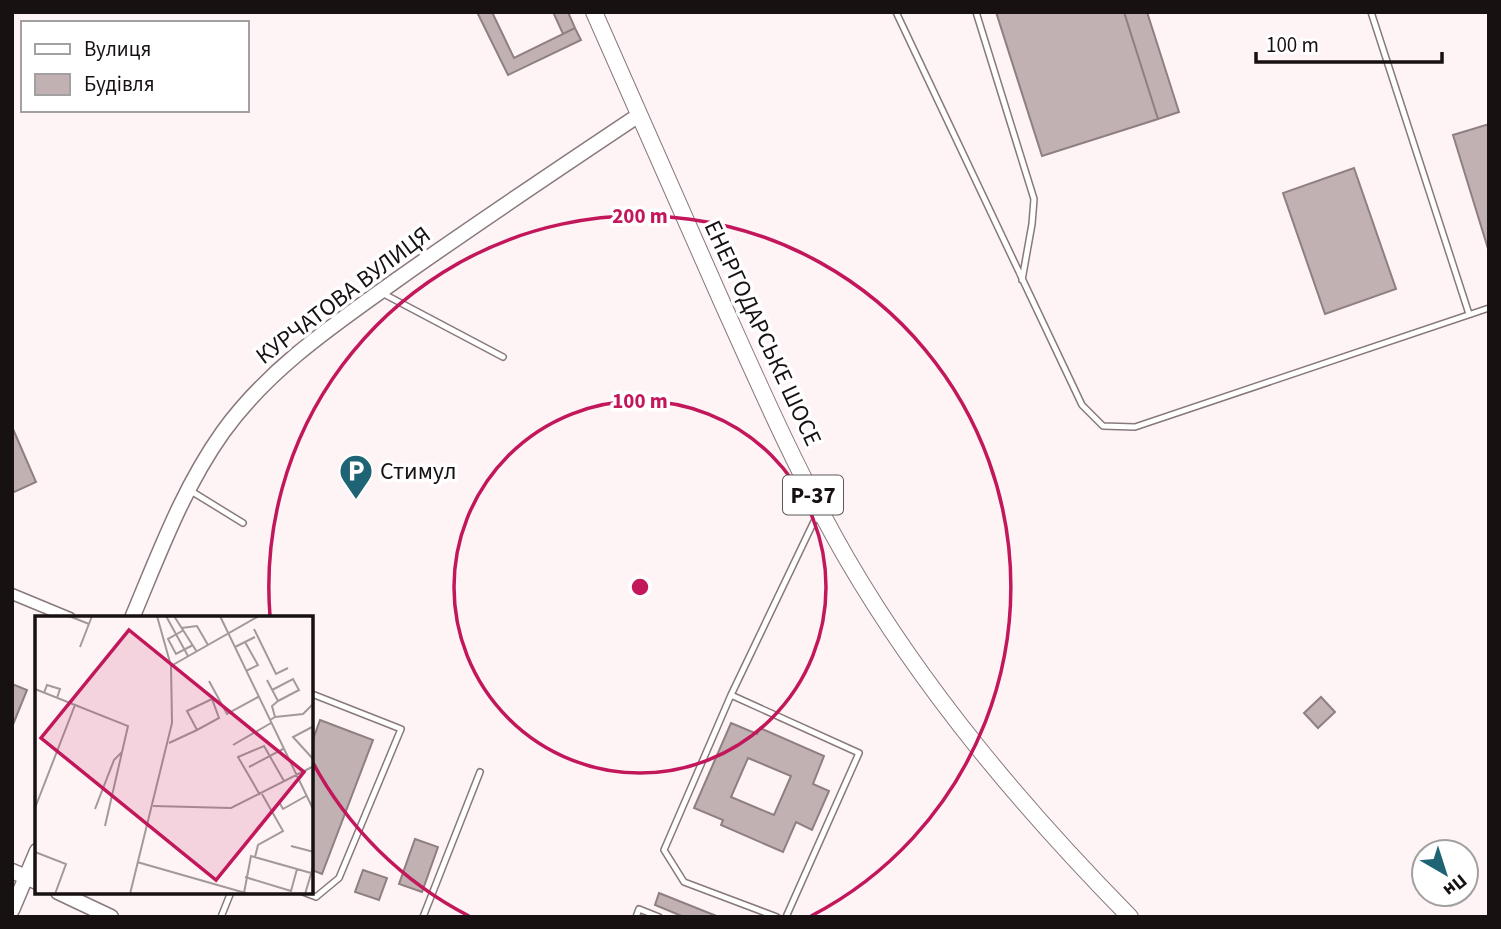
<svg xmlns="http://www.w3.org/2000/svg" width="1501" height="929" font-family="'Source Sans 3',sans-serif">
  <rect width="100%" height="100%" fill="#fef4f5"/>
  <path fill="#c1b1b3" stroke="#8f7f81" stroke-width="2" fill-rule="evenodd" d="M477,12H492L514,58L575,28L581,40L508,75Z
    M553,12H568L575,28L563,34Z
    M996,12H1124L1158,119L1042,156Z
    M1124,12H1147L1179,112L1158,119Z
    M1489,124V252L1453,135Z
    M1354,168L1396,289L1325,314L1283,193Z
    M13,429L36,482L12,493V430Z
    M12,684L27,690L12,727Z
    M1321,697L1335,712L1318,728L1304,713Z
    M320,720L373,740L322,874L312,870V742Z
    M731,723L757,734L760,728L824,756L813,784L829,791L812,830L796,822L783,852L721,825L723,820L694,808ZM748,758L791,776L774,815L731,797Z
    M415,839L438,847L422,892L399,884Z
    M363,870L387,878L379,900L355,892Z
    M659,893L719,917H684L655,905Z"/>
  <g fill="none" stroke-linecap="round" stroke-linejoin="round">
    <defs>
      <path id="lane" d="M896,12L1082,405L1103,426L1135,427L1489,308
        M976,12L1034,199L1032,224L1022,280
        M1371,12L1469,314
        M382,293L503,357
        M191,491L243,523
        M731,695L859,753L786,917
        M303,892L316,897L339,878L401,729L312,694
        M221,917L231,892
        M423,917L480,772
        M636,917L639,909L659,917
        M777,917L684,882L664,850L731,695L818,513"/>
      <path id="street" d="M12,594L70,618"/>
      <path id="secondary" d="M132,618C159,554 183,488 223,432C269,368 335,324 398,279C477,223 558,169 639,115
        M12,871L37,882
        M58,892L111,917
        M12,910L37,851"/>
      <path id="primary" d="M594,12C636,108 679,204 721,300C760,387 799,476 847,559C924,691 1023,808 1130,917"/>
    </defs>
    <use href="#lane" stroke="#88797b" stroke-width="8"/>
    <use href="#street" stroke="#88797b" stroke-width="13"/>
    <use href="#secondary" stroke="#88797b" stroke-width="17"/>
    <use href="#primary" stroke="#88797b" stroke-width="18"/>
    <use href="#lane" stroke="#fff" stroke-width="5"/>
    <use href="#street" stroke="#fff" stroke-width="10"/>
    <use href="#secondary" stroke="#fff" stroke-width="14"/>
    <use href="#primary" stroke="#fff" stroke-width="16"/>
  </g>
  <g fill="none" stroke="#c2185b" stroke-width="3.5">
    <circle cx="640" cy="587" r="186"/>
    <path d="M469 916A371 371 0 0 1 312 761M270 616A371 371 0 1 1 811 916"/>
  </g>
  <defs>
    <symbol id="parking-pin" viewBox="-11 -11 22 30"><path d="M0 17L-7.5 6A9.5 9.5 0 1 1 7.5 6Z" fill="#1e6475" stroke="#fff"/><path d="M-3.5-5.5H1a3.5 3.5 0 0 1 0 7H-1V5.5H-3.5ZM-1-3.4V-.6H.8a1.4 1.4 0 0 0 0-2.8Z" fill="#fff"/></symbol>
  </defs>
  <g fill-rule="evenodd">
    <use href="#parking-pin" x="337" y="452" width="38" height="52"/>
  </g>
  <g text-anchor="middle" stroke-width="7" stroke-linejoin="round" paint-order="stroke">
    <rect fill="#fff" stroke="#5d5859" stroke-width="2" x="783" y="475.5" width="60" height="39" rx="5"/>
    <g font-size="23" font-weight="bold" fill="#171112">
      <text x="813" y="503">Р-37</text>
    </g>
    <g font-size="24" fill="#171112" stroke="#fff">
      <text transform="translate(343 295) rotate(-37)" y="8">КУРЧАТОВА ВУЛИЦЯ</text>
      <text transform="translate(763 333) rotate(65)" y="8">ЕНЕРГОДАРСЬКЕ ШОСЕ</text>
    </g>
    <g font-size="24" fill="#171112" stroke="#fff" text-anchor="start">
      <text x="380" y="479">Стимул</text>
    </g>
  </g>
  <g transform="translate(35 616)">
    <rect width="278" height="278" fill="#fef4f5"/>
    <path fill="none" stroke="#a2999a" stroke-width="2" d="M34,0L54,8M131,0L153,40M139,0L162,36M185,0L279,195M146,12L162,10L173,29M219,13L241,58L253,52M149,14L133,23L141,38L158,29M210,26L223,49L211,55M45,31L57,0M200,31L220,21M136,50L224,0M232,64L243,85L237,90L240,101L235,104M174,65L192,98L223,81M0,73L93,110L70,210M237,74L258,63L264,74L243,85M9,77L12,69L25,73L22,82M240,101L268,98L279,87M279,110L258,121L279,144M134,127L162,114L184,102L177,83L152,95L162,114M198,129L236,107M214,151L248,133M225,179L203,141L229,130L249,165M244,186L248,193L271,180M118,190L196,192L279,150M0,192L40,89M60,193L79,144L87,136M256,230L279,236M0,236L31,248L20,278M220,241L223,229L248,215L227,178M102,246L214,278M210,261L256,275L262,253M209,277L216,240L276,257M95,278L137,107L136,50L122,0M270,278L279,248"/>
    <path fill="#c2185b" fill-opacity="0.15" stroke="#c2185b" stroke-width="3.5" d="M94,14L269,156L181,264L6,122Z"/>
    <rect width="278" height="278" fill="none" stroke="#171112" stroke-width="3.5"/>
  </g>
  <circle cx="640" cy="587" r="10" fill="#c2185b" stroke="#fff" stroke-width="3.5"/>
  <g font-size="21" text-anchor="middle" font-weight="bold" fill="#c2185b" stroke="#fff" stroke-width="7" stroke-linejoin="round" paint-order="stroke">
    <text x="640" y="223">200 m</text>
    <text x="640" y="408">100 m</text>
  </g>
  <rect width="1501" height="929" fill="none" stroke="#171112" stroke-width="28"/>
  <rect x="21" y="21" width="228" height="91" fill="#ffffff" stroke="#a2a0a0" stroke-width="2"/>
  <rect x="35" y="44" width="35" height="10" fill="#ffffff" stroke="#a2a0a0" stroke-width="2"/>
  <text x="84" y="56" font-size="21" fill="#171112">Вулиця</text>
  <rect x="35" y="74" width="35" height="21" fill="#c1b1b3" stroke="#a2a0a0" stroke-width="2"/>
  <text x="84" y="91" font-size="21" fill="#171112">Будівля</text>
  <g transform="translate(1445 873) rotate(141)"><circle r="33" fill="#ffffff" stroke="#a2a0a0" stroke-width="2"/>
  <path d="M0-5L12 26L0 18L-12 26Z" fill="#1e6475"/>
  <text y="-10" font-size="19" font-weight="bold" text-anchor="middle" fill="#171112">Пн</text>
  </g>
  <path d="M1256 52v10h186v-10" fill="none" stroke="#171112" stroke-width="3.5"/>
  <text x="1266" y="52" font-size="21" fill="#171112" stroke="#ffffff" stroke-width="5" paint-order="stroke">100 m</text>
</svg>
